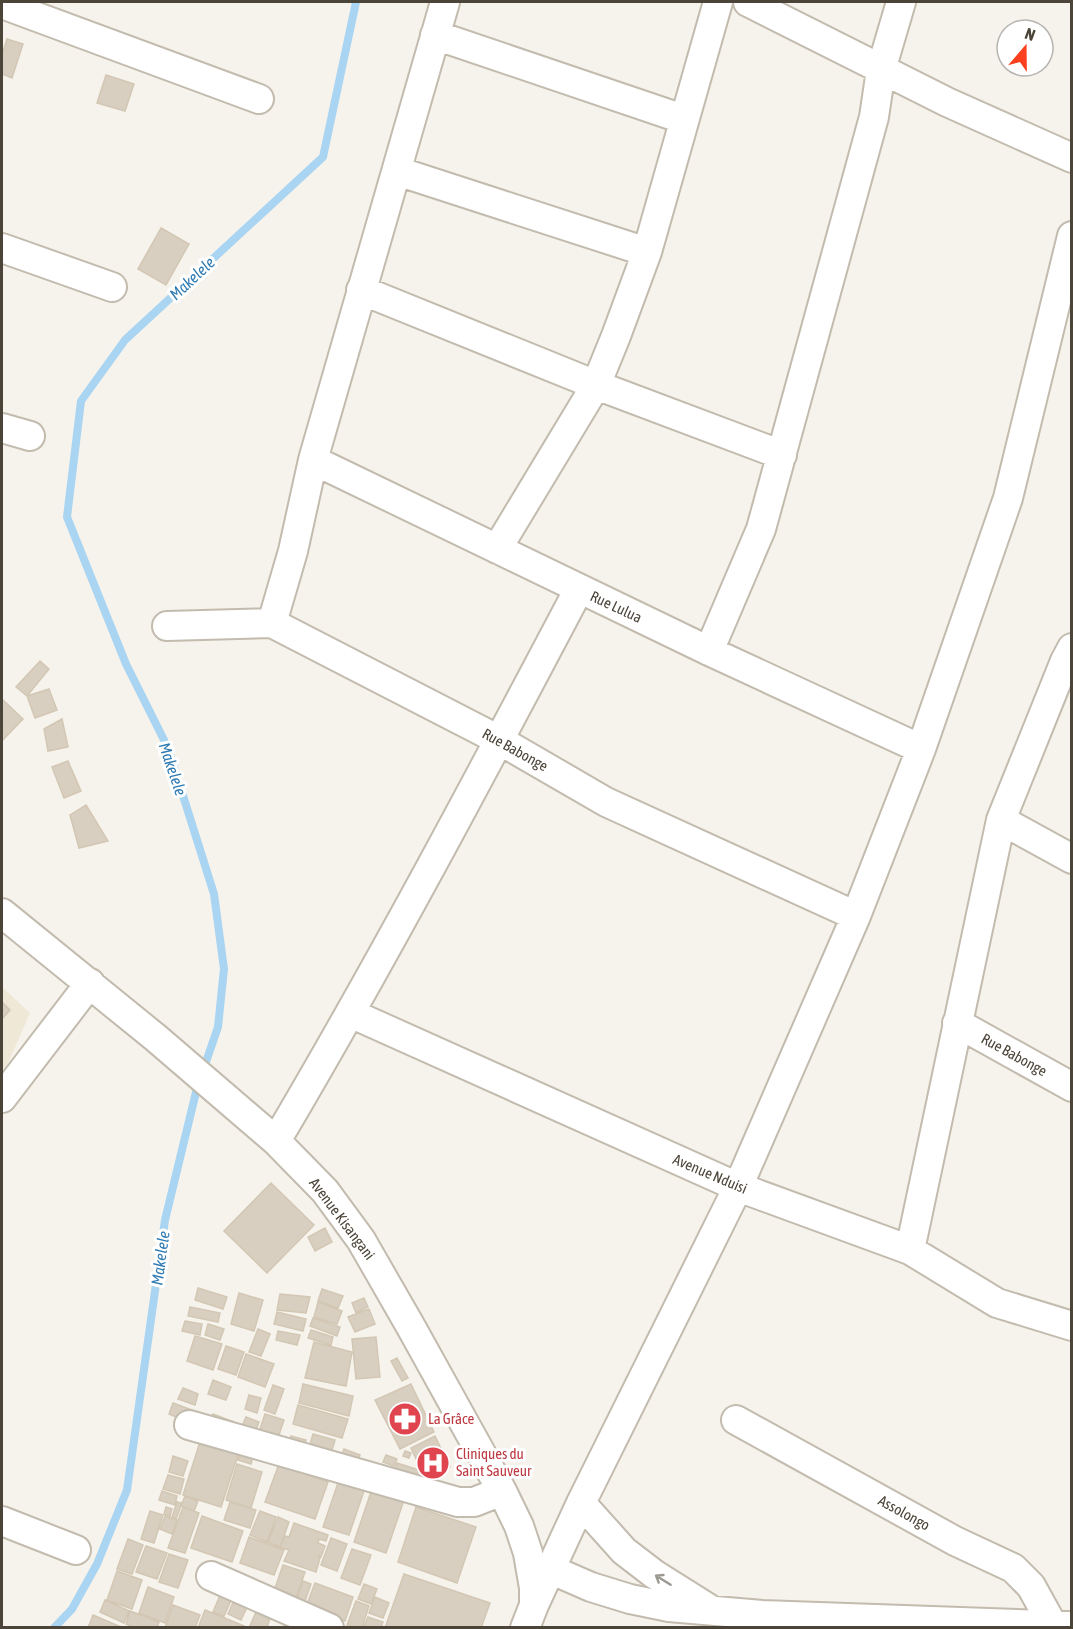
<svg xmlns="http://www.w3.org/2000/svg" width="1073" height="1629" font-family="'Asap Condensed',sans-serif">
  <rect width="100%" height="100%" fill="#f6f3ec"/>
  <path fill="#efe8d6" d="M2,987L30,1013L9,1061L2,1071Z"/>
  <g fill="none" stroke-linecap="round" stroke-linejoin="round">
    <path stroke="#a9d4f2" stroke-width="8" d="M54,1628L72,1609L97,1564L127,1490L165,1220L197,1088L218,1027L224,969L214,894L168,748L126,664L67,517L81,401L125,340L323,157L356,2"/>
  </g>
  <path fill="#d8cfc1" stroke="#d3c7b4" stroke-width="1.5" d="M7,39L23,44L12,78L2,74V55Z
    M106,75L134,84L125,111L97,103Z
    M161,228L189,244L166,285L138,269Z
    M40,661L49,669L27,696L16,687Z
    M49,689L57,710L35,718L27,696Z
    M3,700L23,719L2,741V702Z
    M62,719L68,747L48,751L44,729Z
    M68,761L81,791L64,798L52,767Z
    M86,805L108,841L79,848L70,815Z
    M2,1002L10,1010L2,1019Z
    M271,1183L314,1225L267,1273L224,1231Z
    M325,1228L332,1242L315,1251L308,1237Z
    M198,1288L227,1297L223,1309L195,1300Z
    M322,1289L343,1296L338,1308L318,1301Z
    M239,1293L263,1300L254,1331L231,1324Z
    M280,1294L310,1297L306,1313L277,1310Z
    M364,1298L368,1307L356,1313L352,1303Z
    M318,1302L342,1311L337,1324L314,1317Z
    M190,1307L220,1313L218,1322L188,1316Z
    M369,1309L375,1324L355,1332L348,1317Z
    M277,1312L306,1319L303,1331L274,1324Z
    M313,1318L340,1327L337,1336L310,1326Z
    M185,1321L202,1324L200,1335L182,1331Z
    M208,1324L224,1329L220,1340L205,1335Z
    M258,1329L270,1334L261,1356L249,1352Z
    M311,1330L333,1337L331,1345L308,1338Z
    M278,1331L300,1335L297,1345L276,1340Z
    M195,1336L222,1344L213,1370L187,1361Z
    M376,1337L380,1377L356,1379L352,1339Z
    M314,1342L352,1352L346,1386L305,1378Z
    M226,1346L244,1352L236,1375L218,1369Z
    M246,1354L274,1364L265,1387L238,1377Z
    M397,1358L408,1378L402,1381L391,1361Z
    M213,1380L231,1387L226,1400L208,1394Z
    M303,1384L353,1396L349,1416L299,1403Z
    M411,1384L434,1432L400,1449L375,1400Z
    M273,1385L284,1389L275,1414L264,1410Z
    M183,1388L198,1394L195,1405L178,1399Z
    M249,1395L261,1398L257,1413L245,1409Z
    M173,1403L192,1410L188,1422L169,1414Z
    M298,1405L348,1419L342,1438L293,1424Z
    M213,1414L234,1422L230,1432L209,1424Z
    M265,1414L284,1420L278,1438L259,1432Z
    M246,1417L259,1422L256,1431L242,1426Z
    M313,1434L335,1440L330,1457L308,1451Z
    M291,1436L306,1440L303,1452L288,1447Z
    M435,1436L450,1467L425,1478L411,1448Z
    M201,1439L239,1452L221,1507L183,1495Z
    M244,1443L256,1447L251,1464L238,1460Z
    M344,1449L360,1455L356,1466L340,1460Z
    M405,1451L411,1453L409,1458L403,1456Z
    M386,1455L397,1459L394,1466L383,1462Z
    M173,1456L188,1461L183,1476L169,1472Z
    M397,1463L419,1470L414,1483L393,1475Z
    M237,1464L262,1472L251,1508L226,1500Z
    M279,1464L328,1482L315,1519L265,1502Z
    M168,1475L184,1479L180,1494L163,1489Z
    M339,1480L365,1488L349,1535L323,1527Z
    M372,1489L404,1500L386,1553L354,1542Z
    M162,1491L177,1496L175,1505L159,1500Z
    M185,1496L198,1501L194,1511L181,1506Z
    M177,1502L182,1503L176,1519L172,1517Z
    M230,1502L256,1510L250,1528L224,1520Z
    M166,1507L172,1509L170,1516L164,1514Z
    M183,1507L199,1513L185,1553L168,1548Z
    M416,1507L476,1527L457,1583L398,1562Z
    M150,1511L163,1515L154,1543L141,1539Z
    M260,1511L276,1517L267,1542L250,1535Z
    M165,1516L177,1520L172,1534L160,1529Z
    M202,1516L243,1531L232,1562L191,1548Z
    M278,1517L289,1522L280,1547L268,1542Z
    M294,1523L328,1535L326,1541L319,1539L318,1543L325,1546L321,1557L318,1556L320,1558L316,1572L284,1561L289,1550L280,1547L285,1536L289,1537Z
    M249,1537L284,1550L274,1575L240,1563Z
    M331,1538L347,1544L337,1571L321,1565Z
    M128,1539L143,1545L132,1574L117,1569Z
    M146,1546L167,1553L157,1579L136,1572Z
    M352,1549L371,1555L360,1585L341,1578Z
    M169,1554L188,1560L178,1588L159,1582Z
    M283,1565L305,1572L295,1601L273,1594Z
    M117,1571L142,1580L132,1609L107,1600Z
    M404,1574L490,1603L481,1628H385Z
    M303,1581L311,1584L304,1604L296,1601Z
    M315,1583L353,1597L345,1621L306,1607Z
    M364,1584L377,1589L371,1604L358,1599Z
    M148,1587L174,1597L165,1623L139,1613Z
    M223,1588L235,1592L224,1616L213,1612Z
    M236,1596L249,1603L241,1620L228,1614Z
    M375,1597L389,1603L383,1618L369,1613Z
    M105,1600L129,1611L124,1623L100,1612Z
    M356,1601L369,1606L362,1628L347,1625Z
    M173,1605L200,1615L195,1628H165Z
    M205,1610L244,1626L243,1628H198Z
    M130,1611L159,1622L157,1628H136L126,1624Z
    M256,1612L270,1618L267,1628H249Z
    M93,1615L121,1627V1628H88Z
    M368,1617L383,1622L381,1628L364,1626Z"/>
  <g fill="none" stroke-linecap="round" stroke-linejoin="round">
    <defs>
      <path id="minor" d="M748,2L947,102L1072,158
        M2,4L259,99
        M435,35L683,119
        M397,171L647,252
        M2,248L112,287
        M361,290L596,385L782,455
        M2,428L30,436
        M313,460L709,651L921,749
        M497,549L596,385L616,336L647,252L718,2
        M272,623L293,551L313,460L445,2
        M167,626L272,623L499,740L606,802L856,916
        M709,651L761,529L874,117L881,70L901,2
        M1001,820L1072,859
        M2,913L156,1038L276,1141L325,1191L361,1240L411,1327L502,1491L519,1526L528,1553L534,1588V1605L525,1628
        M350,1013L738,1187L910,1250L997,1303L1072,1326
        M957,1023L1072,1087
        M2,1098L90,983
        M276,1141C383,960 481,775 579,589
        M910,1250L1001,820L1065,661L1072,648
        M736,1420L955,1541L1013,1568L1031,1586L1052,1624
        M189,1425L458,1502H474L502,1491
        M581,1503L624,1551L654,1574L708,1608
        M2,1521L76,1550
        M552,1570L591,1587L630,1599L669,1607L762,1615L1072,1626
        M211,1576L329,1628
        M534,1605L581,1503L738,1187L856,916L921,749L1008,498L1072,236"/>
    </defs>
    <use href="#minor" stroke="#c2bbae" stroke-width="32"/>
    <use href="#minor" stroke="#fff" stroke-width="28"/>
  </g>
  <defs><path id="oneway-shaft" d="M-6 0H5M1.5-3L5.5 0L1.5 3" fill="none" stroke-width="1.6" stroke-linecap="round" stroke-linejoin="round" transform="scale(1.5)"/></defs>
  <use stroke="#9c9892" href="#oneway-shaft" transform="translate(663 1580) rotate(-148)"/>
  <defs>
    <symbol id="pharmacy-disc" viewBox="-11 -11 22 22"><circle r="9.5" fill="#e0444e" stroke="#fff"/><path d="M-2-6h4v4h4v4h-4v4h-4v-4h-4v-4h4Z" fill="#fff"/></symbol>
    <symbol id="hospital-disc" viewBox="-11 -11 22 22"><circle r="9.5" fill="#e0444e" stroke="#fff"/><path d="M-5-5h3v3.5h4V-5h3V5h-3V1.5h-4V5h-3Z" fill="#fff"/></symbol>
  </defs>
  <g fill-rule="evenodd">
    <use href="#pharmacy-disc" x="386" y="1400" width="38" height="38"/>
    <use href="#hospital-disc" x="414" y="1444" width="38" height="38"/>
  </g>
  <g text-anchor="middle" stroke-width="6" stroke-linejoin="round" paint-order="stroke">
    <g font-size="15" fill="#4b4439" stroke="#fff">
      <text transform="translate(616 607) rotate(25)" y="5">Rue Lulua</text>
      <text transform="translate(515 750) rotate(29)" y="5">Rue Babonge</text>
      <text transform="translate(1014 1055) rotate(29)" y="5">Rue Babonge</text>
      <text transform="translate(710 1174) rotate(23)" y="5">Avenue Nduisi</text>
      <text transform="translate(342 1219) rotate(53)" y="5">Avenue Kisangani</text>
      <text transform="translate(904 1513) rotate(29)" y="5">Assolongo</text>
    </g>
    <g font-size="15" fill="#be3a42" stroke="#fff" text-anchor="start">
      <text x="428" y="1424">La Grâce</text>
      <text x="456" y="1459">Cliniques du<tspan x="456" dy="17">Saint Sauveur</tspan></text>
    </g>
    <g font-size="16" font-style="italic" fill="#2e7ab2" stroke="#fff">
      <text transform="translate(192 278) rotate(-43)" y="6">Makelele</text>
      <text transform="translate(173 769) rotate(71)" y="6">Makelele</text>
      <text transform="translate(160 1258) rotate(-82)" y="6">Makelele</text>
    </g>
  </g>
  <rect width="1073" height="1629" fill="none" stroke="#4b4439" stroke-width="6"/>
  <g transform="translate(1025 48) rotate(20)"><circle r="28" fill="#ffffff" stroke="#b7b4b0" stroke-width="1.5"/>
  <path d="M0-4.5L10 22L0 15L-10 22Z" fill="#fc3f1d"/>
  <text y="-9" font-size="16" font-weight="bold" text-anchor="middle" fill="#4b4439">N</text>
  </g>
</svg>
